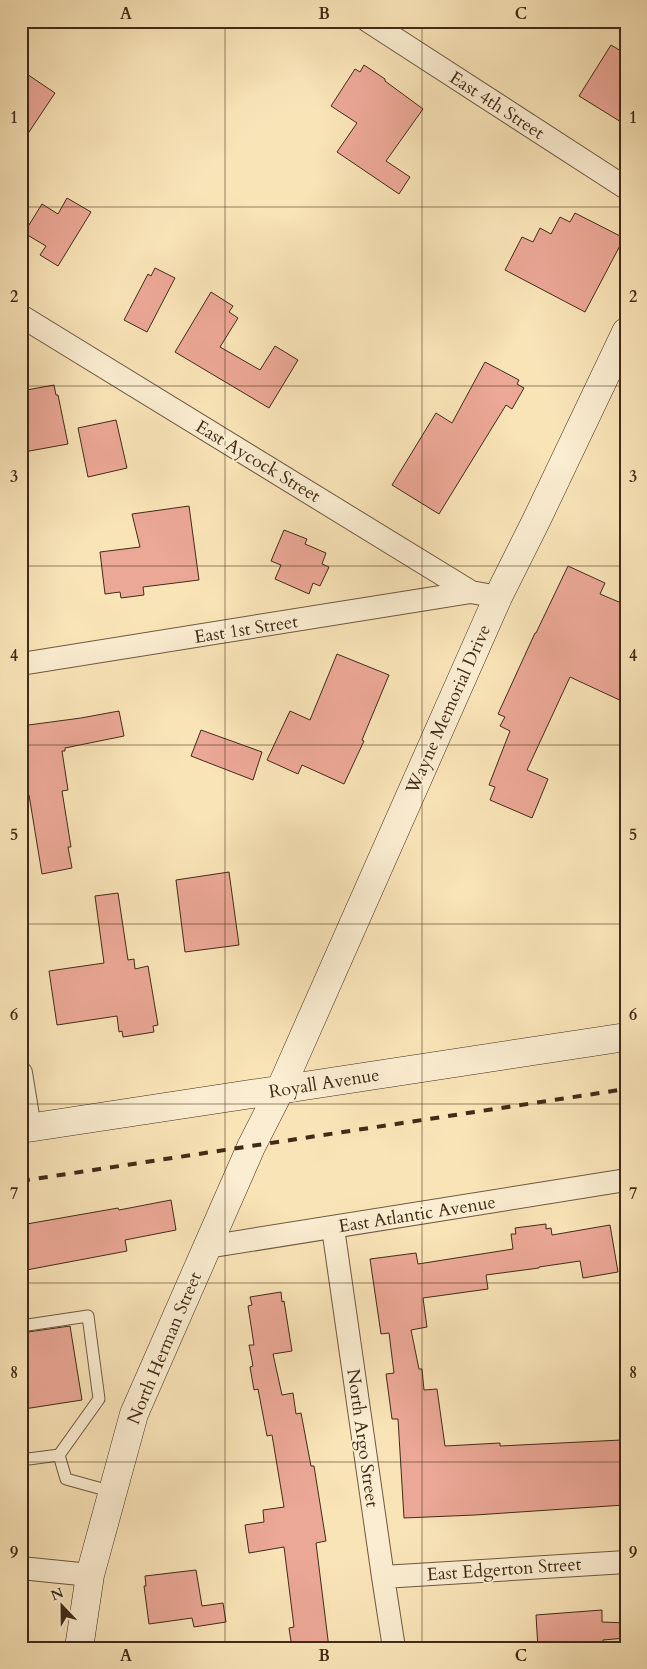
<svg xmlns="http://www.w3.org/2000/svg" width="647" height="1669" font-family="Cardo,serif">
  <rect width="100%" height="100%" fill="#f9e4b8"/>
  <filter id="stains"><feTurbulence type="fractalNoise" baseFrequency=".004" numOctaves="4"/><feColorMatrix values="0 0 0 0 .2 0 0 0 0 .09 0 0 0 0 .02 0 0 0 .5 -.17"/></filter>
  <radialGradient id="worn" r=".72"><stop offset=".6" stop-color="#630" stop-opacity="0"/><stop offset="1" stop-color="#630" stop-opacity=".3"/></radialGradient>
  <path fill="#eca897" stroke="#412b18" d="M611,45L626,54V125L579,96Z
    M364,65L385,79V81L423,109L386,161L410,177L399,194L337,152L357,123L331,106L355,69L360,72Z
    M21,70L55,93L21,144Z
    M67,198L91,212L58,266L40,255L46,246L24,233L42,204L58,214Z
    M575,213L624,238L585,312L505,270L522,237L533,242L540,228L551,234L560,217L570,222Z
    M155,268L175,278L147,332L124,320L148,274L151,276Z
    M211,292L233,306L229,312L238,318L220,347L260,370L275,346L298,360L269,408L175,352Z
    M485,362L519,380L517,384L524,388L512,409L506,405L439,514L392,485L436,413L452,423Z
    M54,385L56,395H58L68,444L24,452L21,439V391Z
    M116,420L127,468L88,477L78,428Z
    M189,506L199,580L143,587L144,595L121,598L120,592L105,594L100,552L140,547L132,514Z
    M284,530L307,539L305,544L326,553L322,564L329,567L320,586L313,583L309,594L275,579L281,565L271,561Z
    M568,566L605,583L600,594L626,605V703L570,677L527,770L548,779L532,818L490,800L495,787L489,785L510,731L500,726L505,717L498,714L535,633H536Z
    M337,654L389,675L362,740L364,741L344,784L302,765L298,774L267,760L290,711L310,720Z
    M119,711L124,736L65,748V751H62L68,790L62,791L71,847H68L72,868L42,874L29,795L25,796L22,775L27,774L21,739V726L81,718Z
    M201,730L262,752L253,780L191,756Z
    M229,872L239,945L185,952L176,880Z
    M118,893L128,960L134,959L135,969L148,966L158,1025L153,1026L154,1032L123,1037L122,1031L119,1032L117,1016L57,1025L49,971L104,963L95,896Z
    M171,1200L176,1230L125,1240L127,1251L21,1271V1225L118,1208L119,1210Z
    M546,1224V1229L551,1228L552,1235L610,1225L618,1272L583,1278L580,1261L539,1267V1268L486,1275L488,1289L423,1298L427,1327L411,1330L419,1369H422L424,1390L437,1389L445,1446L500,1443V1446L621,1440L624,1505L475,1515L404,1518L398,1419H392L386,1374L394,1373L389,1333L381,1334L370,1259L416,1253L418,1264L513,1249L511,1234H516L515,1228Z
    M281,1292L282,1302L284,1301L292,1351L273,1354L282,1395L293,1393L296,1414L301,1413L311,1466H314L326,1541L316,1543L329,1648H292L289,1628L294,1627L284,1547L249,1553L245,1525L264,1522L263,1510L284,1507L272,1435L267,1436L258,1389L254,1390L250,1367L253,1366L249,1345H254L248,1306L252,1305L250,1297Z
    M70,1326L82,1400L24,1409L21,1394V1333Z
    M196,1570L202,1606L223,1603L226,1622L194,1627L192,1618L149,1624L144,1586H146L145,1576Z
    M602,1610V1622L626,1623V1638L603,1640L604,1648H538L536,1615Z"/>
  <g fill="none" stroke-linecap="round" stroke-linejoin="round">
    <defs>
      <path id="lane" d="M21,1326L88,1316L99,1399L59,1455L21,1460
        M59,1455L66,1479L113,1492"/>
      <path id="street" d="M368,21L626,188
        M21,316L471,592L498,597
        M21,664L471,592
        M21,1073L30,1128
        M333,1228L383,1577L394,1648
        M207,1247L626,1180
        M21,1568L90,1575
        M383,1577L626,1562"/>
      <path id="secondary" d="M21,1129L626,1037
        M79,1648L90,1575L134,1414L251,1147L280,1090L498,597L537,519L626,332"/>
    </defs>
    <use href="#lane" stroke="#6f5940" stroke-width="13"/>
    <use href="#street" stroke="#6f5940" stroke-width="24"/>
    <use href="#secondary" stroke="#412b18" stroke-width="29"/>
    <use href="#lane" stroke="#fbedd1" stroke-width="11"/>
    <use href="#street" stroke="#fbedd1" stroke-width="22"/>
    <use href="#secondary" stroke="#fbedd1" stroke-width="28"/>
    <path stroke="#412b18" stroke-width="4" stroke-dasharray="9 9" stroke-linecap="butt" d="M21,1181L626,1089"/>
  </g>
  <path fill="none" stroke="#412b18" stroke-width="1" stroke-opacity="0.55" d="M225,21V1648M422,21V1648M21,207H626M21,386H626M21,566H626M21,745H626M21,924H626M21,1104H626M21,1283H626M21,1462H626"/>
  <g text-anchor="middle" stroke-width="4" stroke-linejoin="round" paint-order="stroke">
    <g font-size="18" fill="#412b18" stroke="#fbedd1">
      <text transform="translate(497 105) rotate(33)" y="6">East 4th Street</text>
      <text transform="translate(258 461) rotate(31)" y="6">East Aycock Street</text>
      <text transform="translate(246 629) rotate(-9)" y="6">East 1st Street</text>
      <text transform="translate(448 709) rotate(-66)" y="6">Wayne Memorial Drive</text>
      <text transform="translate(324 1083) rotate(-9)" y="6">Royall Avenue</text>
      <text transform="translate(417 1214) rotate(-9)" y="6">East Atlantic Avenue</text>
      <text transform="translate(164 1348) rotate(-67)" y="6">North Herman Street</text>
      <text transform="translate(363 1438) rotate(82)" y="6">North Argo Street</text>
      <text transform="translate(504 1569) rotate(-4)" y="6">East Edgerton Street</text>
    </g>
  </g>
  <rect width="647" height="1669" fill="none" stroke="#f9e4b8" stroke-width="55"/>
  <g transform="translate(62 1606) rotate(338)" stroke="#fbedd1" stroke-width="4" paint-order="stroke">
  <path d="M0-4L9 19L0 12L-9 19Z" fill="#412b18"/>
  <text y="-8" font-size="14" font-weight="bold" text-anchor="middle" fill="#412b18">N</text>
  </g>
  <rect x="28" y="28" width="592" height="1614" fill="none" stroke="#412b18" stroke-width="2"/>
  <g font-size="16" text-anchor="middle" font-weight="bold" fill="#412b18">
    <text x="126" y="19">A</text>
    <text x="324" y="19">B</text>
    <text x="521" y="19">C</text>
    <text x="14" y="123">1</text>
    <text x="633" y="123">1</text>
    <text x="14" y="302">2</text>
    <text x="633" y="302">2</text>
    <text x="14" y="482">3</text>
    <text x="633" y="482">3</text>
    <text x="14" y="661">4</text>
    <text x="633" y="661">4</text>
    <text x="14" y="840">5</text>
    <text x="633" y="840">5</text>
    <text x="14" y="1020">6</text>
    <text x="633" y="1020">6</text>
    <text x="14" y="1199">7</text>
    <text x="633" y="1199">7</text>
    <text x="14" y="1378">8</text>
    <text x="633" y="1378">8</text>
    <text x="14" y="1558">9</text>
    <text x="633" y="1558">9</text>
    <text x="126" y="1661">A</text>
    <text x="324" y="1661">B</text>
    <text x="521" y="1661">C</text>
  </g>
  <rect width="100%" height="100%" filter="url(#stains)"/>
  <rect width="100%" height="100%" fill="url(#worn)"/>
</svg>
